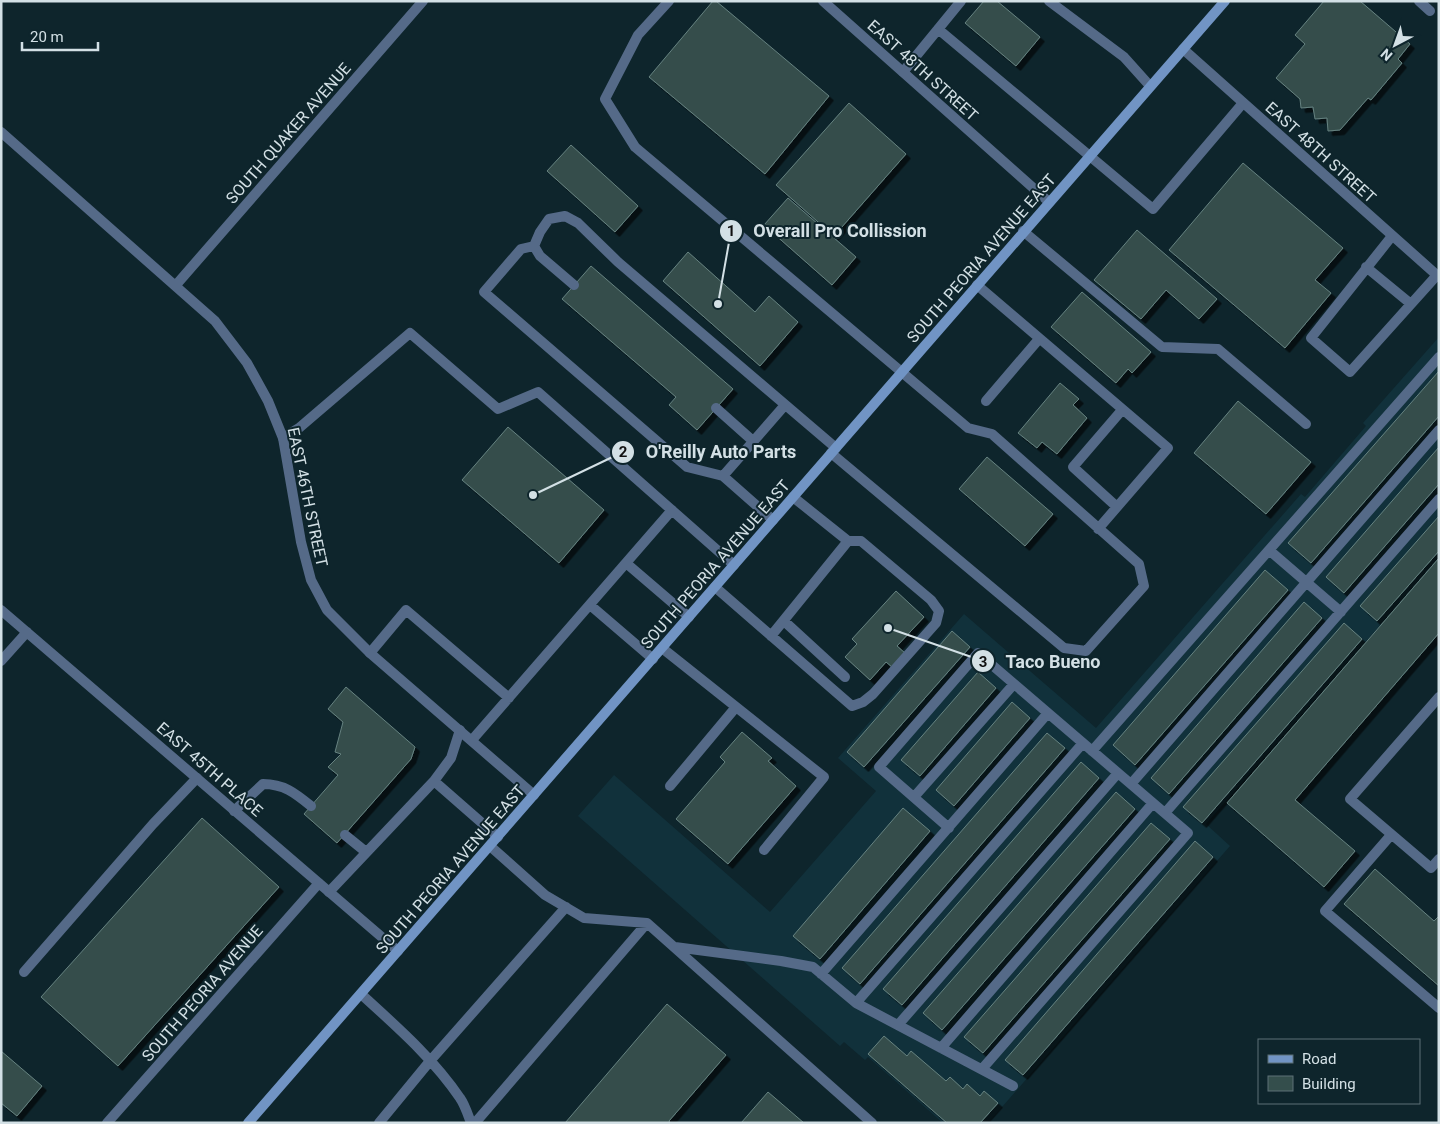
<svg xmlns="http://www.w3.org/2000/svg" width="1440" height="1124" font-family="Roboto,sans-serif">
  <defs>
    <filter id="shadow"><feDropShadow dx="4.5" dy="4.5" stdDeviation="0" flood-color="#0009"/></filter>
  </defs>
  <rect width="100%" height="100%" fill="#0e252c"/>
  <path fill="#11313b" d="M1439,337V558L1206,824L1230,846L988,1123H943L868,1057L865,1060L844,1042L840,1046L578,816L614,775L770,912L876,791L838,758L964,614L1096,728L1301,494L1305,497L1366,426L1363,423Z"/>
  <path fill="#344e4c" stroke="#668280" filter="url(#shadow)" d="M713,1H716L829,96L765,174L649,77Z
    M984,1H997L1040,37L1016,66L965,23Z
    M1324,1H1360L1410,44L1398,59L1402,63L1371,100L1368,98L1340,130L1328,131L1327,118L1315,119L1313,107L1301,108L1300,99L1276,78L1305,44L1295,35Z
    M849,103L906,154L834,236L776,185Z
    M571,145L638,206L615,232L547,171Z
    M1243,163L1343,248L1315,280L1331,293L1285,348L1169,250Z
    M788,198L856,257L832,285L764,225Z
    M1137,230L1217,299L1199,319L1166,290L1141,319L1094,280Z
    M688,252L755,312L769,296L798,322L760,366L663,281Z
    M591,266L733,389L697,430L669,405L676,397L562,299Z
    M1082,292L1151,352L1132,373L1128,369L1116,383L1051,327Z
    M1439,371V416L1311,563L1288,543Z
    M1060,383L1079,399L1073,405L1087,418L1057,454L1042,442L1037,448L1018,433Z
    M1238,401L1311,462L1266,514L1194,453Z
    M508,427L604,510L559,563L462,480Z
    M1439,447V484L1344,593L1326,577Z
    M987,457L1053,514L1025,546L959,489Z
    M1439,516V551L1377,621L1360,606Z
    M1439,558V633L1295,800L1355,851L1324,887L1227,803Z
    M1265,570L1288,590L1135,765L1113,745Z
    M896,591L924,617L897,646L905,653L892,667L886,662L870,680L845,657L857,644L852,639Z
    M1304,602L1322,618L1169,794L1151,778Z
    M1344,623L1362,639L1202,823L1183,807Z
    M952,631L970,647L864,767L847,752Z
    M978,672L996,688L920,776L901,760Z
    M346,687L415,747L411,759L337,843L304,814L338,775L328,767L341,754L335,752L343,722L328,709Z
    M1012,702L1030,718L954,806L936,790Z
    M742,732L772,758L768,761L796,786L728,864L676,819L725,762L720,757Z
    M1047,733L1065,748L860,984L842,968Z
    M1081,762L1099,778L902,1005L883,989Z
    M1116,792L1135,809L942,1030L923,1013Z
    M903,808L930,831L820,959L793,936Z
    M202,818L279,887L118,1066L41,997Z
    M1151,823L1170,839L983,1053L964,1037Z
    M1195,841L1213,857L1023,1075L1005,1060Z
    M1375,869L1434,921L1439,916V986L1344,904Z
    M667,1004L726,1055L669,1121L670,1123H565Z
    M884,1036L907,1056L911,1051L946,1081L950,1077L963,1089L967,1084L980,1096L984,1091L998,1103L980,1123H947L868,1054Z
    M1,1051L42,1086L17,1116L1,1103Z
    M768,1092L804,1123H741Z"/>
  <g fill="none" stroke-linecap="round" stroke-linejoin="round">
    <path stroke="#556a88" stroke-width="10" d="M669,1L638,35L605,99L635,147L968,428L992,434L1139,564L1144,586L1086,651L1064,648L831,453
      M1049,1L1124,57L1150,86
      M1419,1L1430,11
      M938,29L1153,209L1243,103
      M903,72L961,1
      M1023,231L1162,347L1218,349L1306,424
      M1392,236L1311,338L1350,372L1437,275
      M534,246L540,256L574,285
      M1366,267L1411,304
      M977,285L1168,448L1098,529
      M986,401L1039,339
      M716,408L753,441
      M283,438L299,428L410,333L498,409L538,392L734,565
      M723,476L785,405
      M1117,507L1073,467L1122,410
      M773,520L723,476L687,467L484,292L521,249L534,246L540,232L549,219L565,216L578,223L618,262L836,448
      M1269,550L1341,612
      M626,563L689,617
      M715,587L852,706L863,702L873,694L936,623L939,611L931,600L861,541H848L793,497
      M590,605L653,659
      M784,621L845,677
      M771,636L848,541
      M662,648L824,777L764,850
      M370,653L406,610L509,698
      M1439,697L1350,799L1431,868L1439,859
      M472,740L672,510
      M1092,751L1439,357
      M434,781L498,837
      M1131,784L1439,430
      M670,786L736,707
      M914,797L1014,684
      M234,811L263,784C284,784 295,793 311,806
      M1165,813L1439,499
      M949,828L879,767L978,653L1188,833L982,1069
      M345,835L366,852
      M1391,835L1325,911L1439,1008
      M490,846L545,895L584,918L647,923L872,1123
      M329,892L434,781L451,758L460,730
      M675,947L781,961L813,967L856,1003L1013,1086
      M24,972L153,824L197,778
      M821,974L1048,713
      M361,994C396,1026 433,1058 460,1098C465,1105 468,1115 471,1123
      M856,1003L1083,743
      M898,1025L1118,773
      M941,1048L1153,803
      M379,1123L430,1061L566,907
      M475,1123L647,923"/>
    <path stroke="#556a88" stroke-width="10" d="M823,1L1049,202
      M1183,49L1439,277
      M1,132L215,321L247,363L268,401L283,438L301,542L311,580L327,610L370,653L534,795
      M176,285L423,1
      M1,610L398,951
      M1,661L27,632
      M107,1123L319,883"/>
    <path stroke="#7194c4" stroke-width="10" d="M248,1123L1225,1"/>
  </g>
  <g text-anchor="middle" stroke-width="4" stroke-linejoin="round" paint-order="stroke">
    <g font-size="16" fill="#d3e0e5" stroke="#0e252c">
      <text transform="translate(923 70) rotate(42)" y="6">EAST 48TH STREET</text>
      <text transform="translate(288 133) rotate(-49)" y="6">SOUTH QUAKER AVENUE</text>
      <text transform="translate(1321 152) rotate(42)" y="6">EAST 48TH STREET</text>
      <text transform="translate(981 258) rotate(-49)" y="6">SOUTH PEORIA AVENUE EAST</text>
      <text transform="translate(308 497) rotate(78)" y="6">EAST 46TH STREET</text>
      <text transform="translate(715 564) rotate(-49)" y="6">SOUTH PEORIA AVENUE EAST</text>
      <text transform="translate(210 769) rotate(41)" y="6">EAST 45TH PLACE</text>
      <text transform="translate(450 869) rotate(-49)" y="6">SOUTH PEORIA AVENUE EAST</text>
      <text transform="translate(202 993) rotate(-49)" y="6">SOUTH PEORIA AVENUE</text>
    </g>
  </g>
  <path fill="none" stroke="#d3e0e5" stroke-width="2" d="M718 304L731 231M533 495L623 452M888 628L983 661"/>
  <g fill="#d3e0e5" stroke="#0e252c" stroke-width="2">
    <circle cx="718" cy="304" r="5"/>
    <circle cx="533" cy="495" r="5"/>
    <circle cx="888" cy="628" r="5"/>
    <circle cx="731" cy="231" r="12"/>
    <circle cx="623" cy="452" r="12"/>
    <circle cx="983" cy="661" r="12"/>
  </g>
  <g font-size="15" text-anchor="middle" font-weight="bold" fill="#111">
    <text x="731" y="236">1</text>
    <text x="623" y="457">2</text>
    <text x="983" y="667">3</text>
  </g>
  <g font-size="18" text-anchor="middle" font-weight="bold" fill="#d3e0e5" stroke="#0e252c" stroke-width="4" stroke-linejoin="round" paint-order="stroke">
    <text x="840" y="237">Overall Pro Collission</text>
    <text x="721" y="458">O'Reilly Auto Parts</text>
    <text x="1053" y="668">Taco Bueno</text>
  </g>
  <rect width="1440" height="1124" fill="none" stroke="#d3e0e5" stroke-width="5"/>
  <rect x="1258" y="1039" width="162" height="65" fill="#0e252c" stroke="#5d7076"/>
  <rect x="1268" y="1055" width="25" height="8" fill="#7194c4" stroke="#5d7076"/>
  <text x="1302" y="1064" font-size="15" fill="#d3e0e5">Road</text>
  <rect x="1268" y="1076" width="25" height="15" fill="#344e4c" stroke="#5d7076"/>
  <text x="1302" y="1089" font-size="15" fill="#d3e0e5">Building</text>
  <g transform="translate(1395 45) rotate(221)" stroke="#0e252c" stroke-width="4" paint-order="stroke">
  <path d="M0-4L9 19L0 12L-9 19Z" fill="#d3e0e5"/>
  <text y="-8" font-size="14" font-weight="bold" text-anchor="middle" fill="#d3e0e5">N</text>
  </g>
  <path d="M22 42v8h76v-8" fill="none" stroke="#d3e0e5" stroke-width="2.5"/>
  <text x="30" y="42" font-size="15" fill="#d3e0e5" stroke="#0e252c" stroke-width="4" paint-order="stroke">20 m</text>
</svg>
